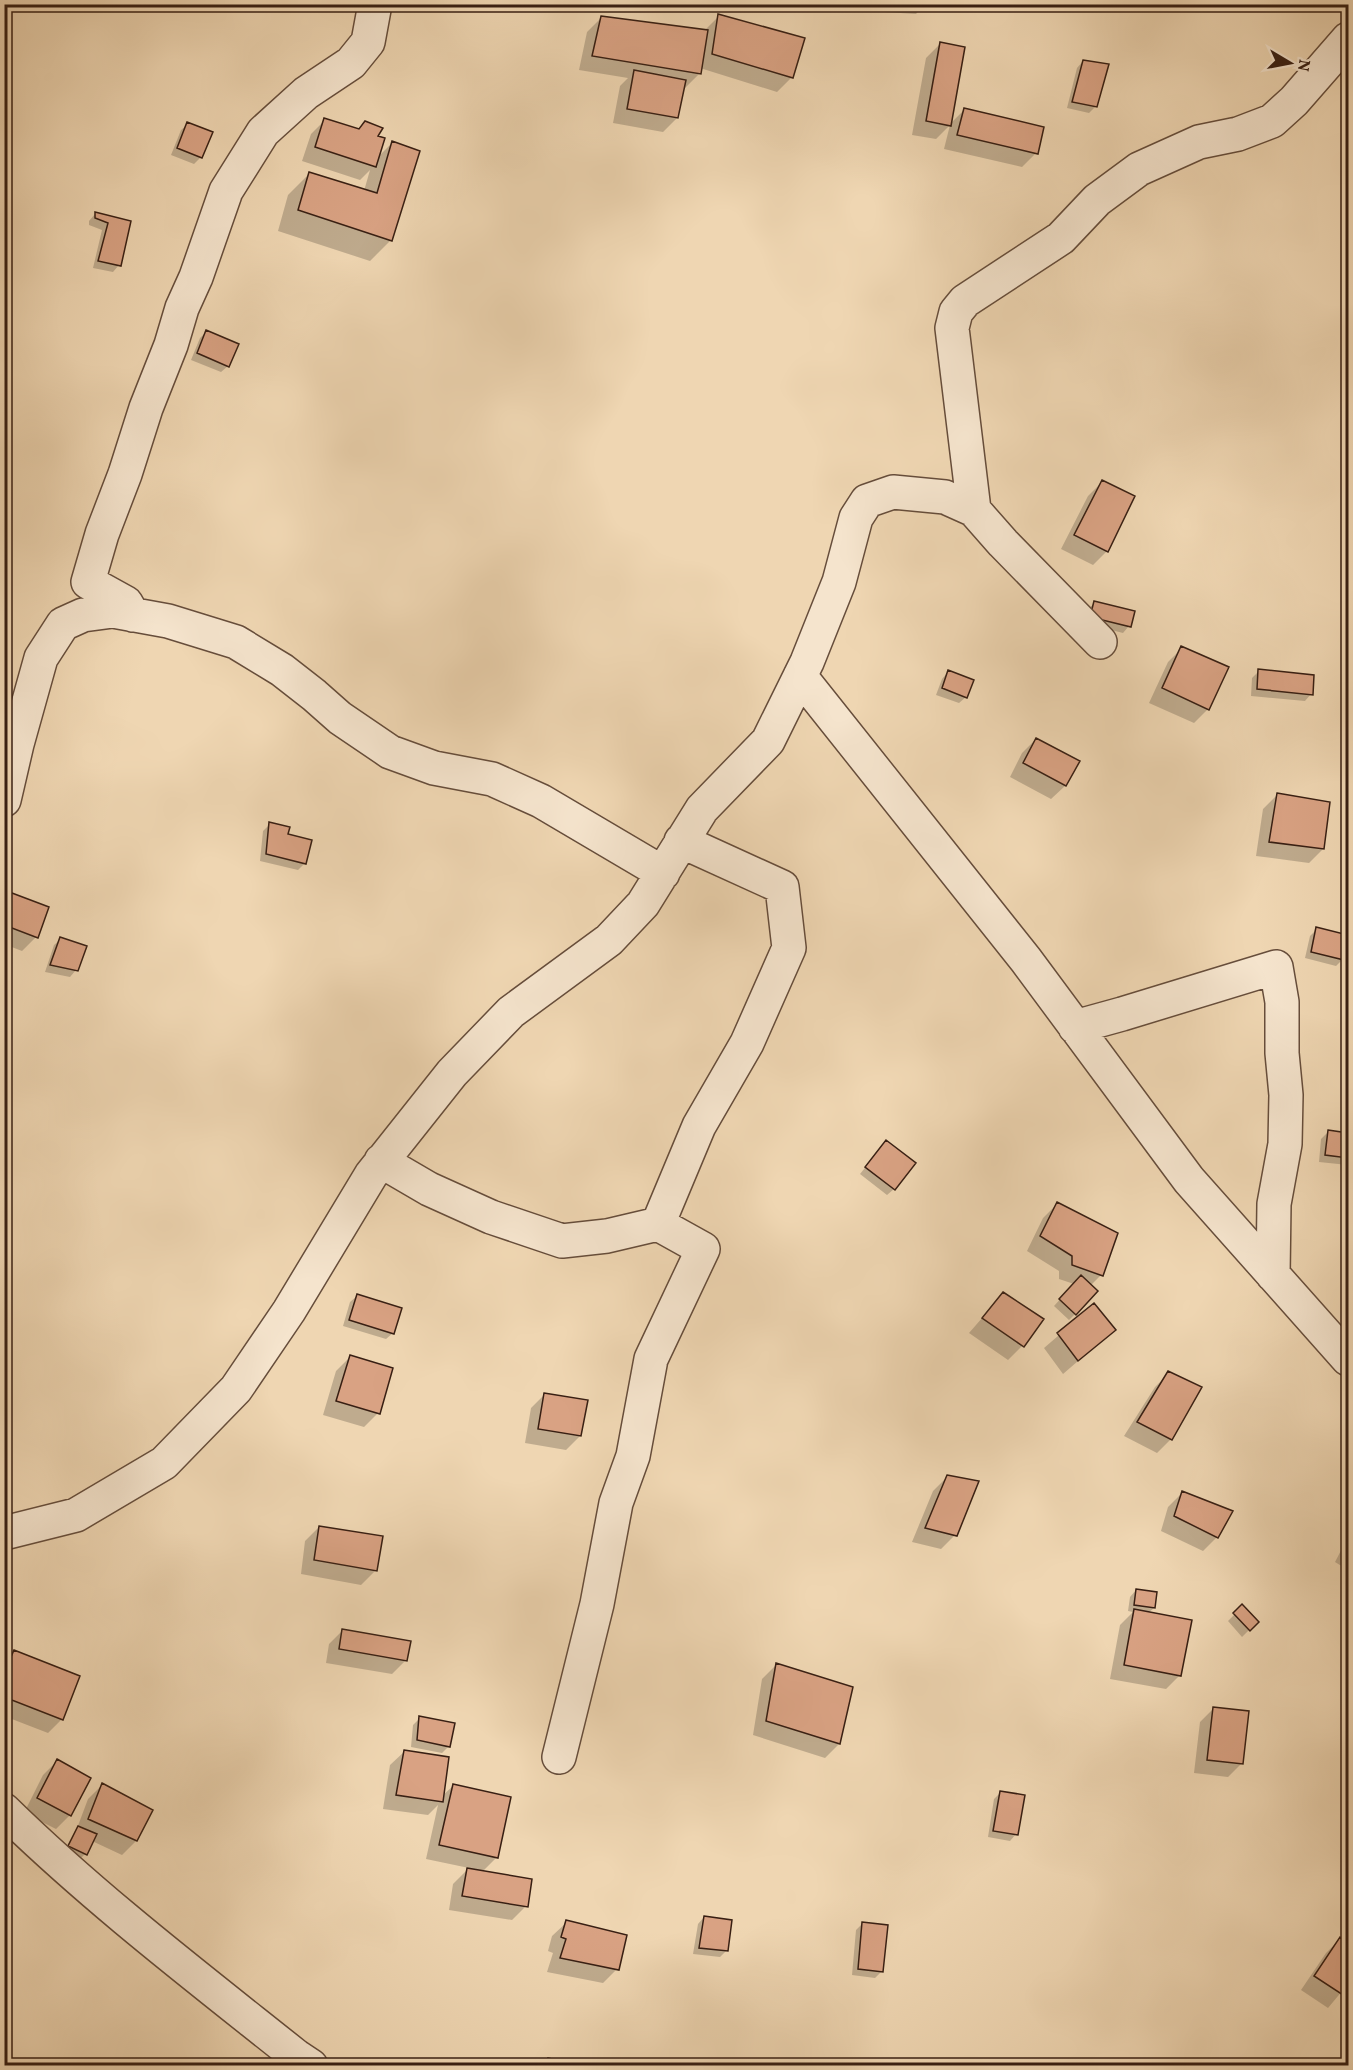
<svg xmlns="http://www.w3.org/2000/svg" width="1353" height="2070" font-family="Vollkorn,serif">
  <rect width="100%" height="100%" fill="#efd6b2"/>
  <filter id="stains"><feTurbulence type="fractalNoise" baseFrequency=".00333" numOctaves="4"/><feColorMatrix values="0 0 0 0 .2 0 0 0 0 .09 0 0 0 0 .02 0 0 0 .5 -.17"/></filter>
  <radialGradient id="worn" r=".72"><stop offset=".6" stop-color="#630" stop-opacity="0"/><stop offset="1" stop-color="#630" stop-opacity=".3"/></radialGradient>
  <path fill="#0003" d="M806,4H925L916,14L806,7Z
    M719,16L791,78L777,92L700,68L699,74L685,88L683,87L677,118L663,132L613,123L620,86L628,78L579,70L587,32L601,18L705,30Z
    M940,44L950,124L964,110L1036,153L1022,167L944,149L950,125L936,139L912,135L926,58Z
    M1083,61L1096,106L1089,113L1067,108L1077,68Z
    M325,120L376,137L377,158L393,142L391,240L370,261L278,231L288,195L309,174L364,191L370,170L360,180L302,161L311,134Z
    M188,124L201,157L194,164L171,155L181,130Z
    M95,214L130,222L119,265L113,272L93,268L102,230L89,225V221Z
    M207,331L228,366L221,372L191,360L200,338Z
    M1102,482L1107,551L1093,565L1061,549L1088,496Z
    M1095,603L1129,626L1123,633L1084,623L1088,609Z
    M1182,648L1208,709L1194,723L1149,703L1168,662Z
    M1259,671L1311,694L1305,701L1251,696L1252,678Z
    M948,672L966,697L959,703L936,695L942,679Z
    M1036,739L1078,762L1065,786L1051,799L1010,777L1022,753Z
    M1277,795L1323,849L1309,863L1256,856L1263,809Z
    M270,824L286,835L305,863L298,870L260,861L263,831Z
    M4,892L36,937L22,951L4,944Z
    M1317,929L1348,937L1343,959L1336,966L1305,958L1310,936Z
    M61,939L76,970L70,977L45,972L54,945Z
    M1328,1132L1348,1134V1165L1319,1162L1321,1139Z
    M880,1149L894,1189L887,1195L860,1174Z
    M1057,1204L1101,1275L1090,1286L1075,1314L1069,1320L1054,1306L1074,1284L1059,1279V1271L1027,1251L1043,1218Z
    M1348,1217V1230L1345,1229Z
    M1003,1294L1022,1346L1008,1360L969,1333Z
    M357,1296L393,1333L386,1339L343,1326L350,1302Z
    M1094,1305L1114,1330L1063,1374L1044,1348Z
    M350,1357L378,1413L364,1427L323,1415L336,1371Z
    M1169,1373L1171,1439L1157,1453L1124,1436L1155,1387Z
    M545,1394L580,1436L566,1450L525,1443L531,1408Z
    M947,1477L955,1535L941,1549L912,1542L933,1491Z
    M1182,1493L1217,1537L1203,1551L1161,1531L1168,1507Z
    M319,1527L381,1537L375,1571L361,1585L301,1574L305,1541Z
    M1348,1537V1570L1335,1562Z
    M1136,1590L1154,1608L1148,1613L1180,1675L1166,1689L1110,1679L1120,1625L1133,1612L1128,1611L1130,1597Z
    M1242,1607L1257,1622L1242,1637L1228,1621Z
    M343,1630L406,1660L392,1674L326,1663L329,1644Z
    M14,1651L62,1719L48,1733L4,1716V1661Z
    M776,1665L839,1744L825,1758L753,1735L762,1679Z
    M1214,1708L1242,1763L1228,1777L1194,1773L1200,1722Z
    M420,1718L453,1724L448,1747L442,1753L411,1747L413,1725Z
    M405,1751L442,1796L453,1786L497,1857L482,1872L526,1906L512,1920L449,1910L453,1884L469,1868L426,1859L438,1805L428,1815L383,1809L390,1765Z
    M57,1761L70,1815L56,1829L24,1813L43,1775Z
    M102,1785L151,1811L136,1841L122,1855L92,1841L85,1854L79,1860L63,1853L76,1831L88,1799Z
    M1001,1792L1016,1834L1010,1841L988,1837L994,1799Z
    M704,1917L726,1951L720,1957L693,1954L698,1924Z
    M567,1922L617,1969L603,1983L547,1972L553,1953L548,1951L552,1936Z
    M863,1923L882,1971L875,1978L852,1975L856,1930Z
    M1340,1939L1348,1944V1984L1328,2008L1301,1990L1326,1953Z"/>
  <path fill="#d9a283" stroke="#381f13" stroke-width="1.5" d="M718,14L805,38L793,78L712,54Z
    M601,16L708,30L701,74L592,56Z
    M940,42L965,47L951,126L926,121Z
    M1083,60L1109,64L1097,107L1072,102Z
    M634,70L686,80L678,118L627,109Z
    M964,108L1044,127L1038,154L957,135Z
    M324,118L359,129L365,121L383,128L378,136L385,138L376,167L315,147Z
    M187,122L213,132L202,158L177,148Z
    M392,141L420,151L392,241L298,210L309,172L377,193Z
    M95,212L131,221L121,266L98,261L108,223L95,218Z
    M206,330L239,344L229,367L197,353Z
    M1102,480L1135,496L1108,552L1074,535Z
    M1094,601L1135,611L1131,627L1090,617Z
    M1181,646L1229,667L1209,710L1162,688Z
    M1258,669L1314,675L1313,695L1257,689Z
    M948,670L974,680L967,698L942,688Z
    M1036,738L1080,761L1066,786L1023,763Z
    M1277,793L1330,802L1324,849L1269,842Z
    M269,822L290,827L288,834L312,840L306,864L266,854Z
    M4,890L49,907L38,938L4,925Z
    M1316,927L1348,935L1344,960L1311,952Z
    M60,937L87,946L78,971L50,965Z
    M1328,1130L1348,1133V1158L1325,1155Z
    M886,1140L916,1163L895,1190L865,1167Z
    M1057,1202L1118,1233L1103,1276L1072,1265V1256L1040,1236Z
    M1081,1275L1098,1291L1076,1315L1059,1299Z
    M1003,1292L1044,1319L1024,1347L982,1318Z
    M357,1294L402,1308L394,1334L349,1320Z
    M1094,1303L1116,1330L1078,1361L1057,1333Z
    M350,1355L393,1368L380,1414L336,1401Z
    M1168,1371L1202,1387L1172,1440L1137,1422Z
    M544,1393L588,1400L581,1436L538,1429Z
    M947,1475L979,1481L957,1536L925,1528Z
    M1182,1491L1233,1511L1218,1538L1174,1516Z
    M319,1526L383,1536L377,1571L314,1560Z
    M1136,1589L1157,1592L1155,1608L1134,1605Z
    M1242,1604L1259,1622L1250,1631L1233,1613Z
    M1134,1609L1192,1620L1181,1676L1124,1665Z
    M342,1629L411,1641L407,1661L339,1649Z
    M14,1650L80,1676L63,1720L4,1697V1673Z
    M776,1663L853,1687L840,1744L766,1721Z
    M1213,1707L1249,1711L1243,1764L1207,1760Z
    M419,1716L455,1723L450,1747L417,1740Z
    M404,1750L449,1757L443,1802L396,1795Z
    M57,1759L91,1778L71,1816L37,1798Z
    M102,1783L153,1810L137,1841L88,1819Z
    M453,1784L511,1797L498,1858L439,1845Z
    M1000,1791L1025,1795L1018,1835L993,1831Z
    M78,1826L97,1834L87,1855L68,1846Z
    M467,1868L532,1879L528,1907L462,1896Z
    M704,1916L732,1920L728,1951L699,1948Z
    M566,1920L627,1935L619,1970L560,1958L566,1939L561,1937Z
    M862,1922L888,1925L883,1972L858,1969Z
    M1340,1937L1348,1943V1987L1343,1995L1314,1976Z
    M548,2058L584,2066H547Z"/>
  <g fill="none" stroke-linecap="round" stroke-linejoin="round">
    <defs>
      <path id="street" d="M974,510L952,328L956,312L965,301L1061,238L1097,200L1139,169L1199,142L1238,134L1272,121L1294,101L1348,39
        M133,615L126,603L88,582L102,534L125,474L146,408L171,345L182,308L196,277L226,191L263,132L306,93L351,63L368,42L375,4
        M800,676L1026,960L1189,1180L1348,1359
        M4,800L17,744L41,658L63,624L83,615L113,611L168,621L236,642L282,670L314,695L340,718L390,752L434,768L492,779L541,801L663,873
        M1075,1027L1122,1014L1276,967L1282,1002V1053L1286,1095L1285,1144L1274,1204L1273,1275
        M381,1161L429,1189L491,1217L562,1241L607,1236L658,1224L699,1126L747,1043L789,948L782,887L681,841
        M4,1533L76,1515L164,1463L236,1389L289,1311L371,1175L452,1073L511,1012L609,940L643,904L702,809L768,741L807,662L839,582L856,518L867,501L893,492L945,497L974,510L1003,543L1100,642
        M559,1757L597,1604L616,1503L633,1456L651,1359L703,1249L658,1224
        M4,1810C95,1899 197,1977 296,2056L311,2066"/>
    </defs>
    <use href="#street" stroke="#664d3b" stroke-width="36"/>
    <use href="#street" stroke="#f5e4cd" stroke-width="33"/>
  </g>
  <rect width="1353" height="2070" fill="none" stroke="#efd6b2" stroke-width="24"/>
  <rect x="6" y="6" width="1341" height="2058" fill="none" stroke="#381f13" stroke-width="3"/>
  <rect x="12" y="12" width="1329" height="2046" fill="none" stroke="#381f13" stroke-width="1.5"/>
  <g transform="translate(1290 63) rotate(100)" stroke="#f5e4cd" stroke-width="4.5" paint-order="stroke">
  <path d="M0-4.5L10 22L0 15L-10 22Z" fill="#381f13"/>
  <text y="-9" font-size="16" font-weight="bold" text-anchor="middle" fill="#381f13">N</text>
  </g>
  <rect width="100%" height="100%" filter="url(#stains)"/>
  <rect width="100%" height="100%" fill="url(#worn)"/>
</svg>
